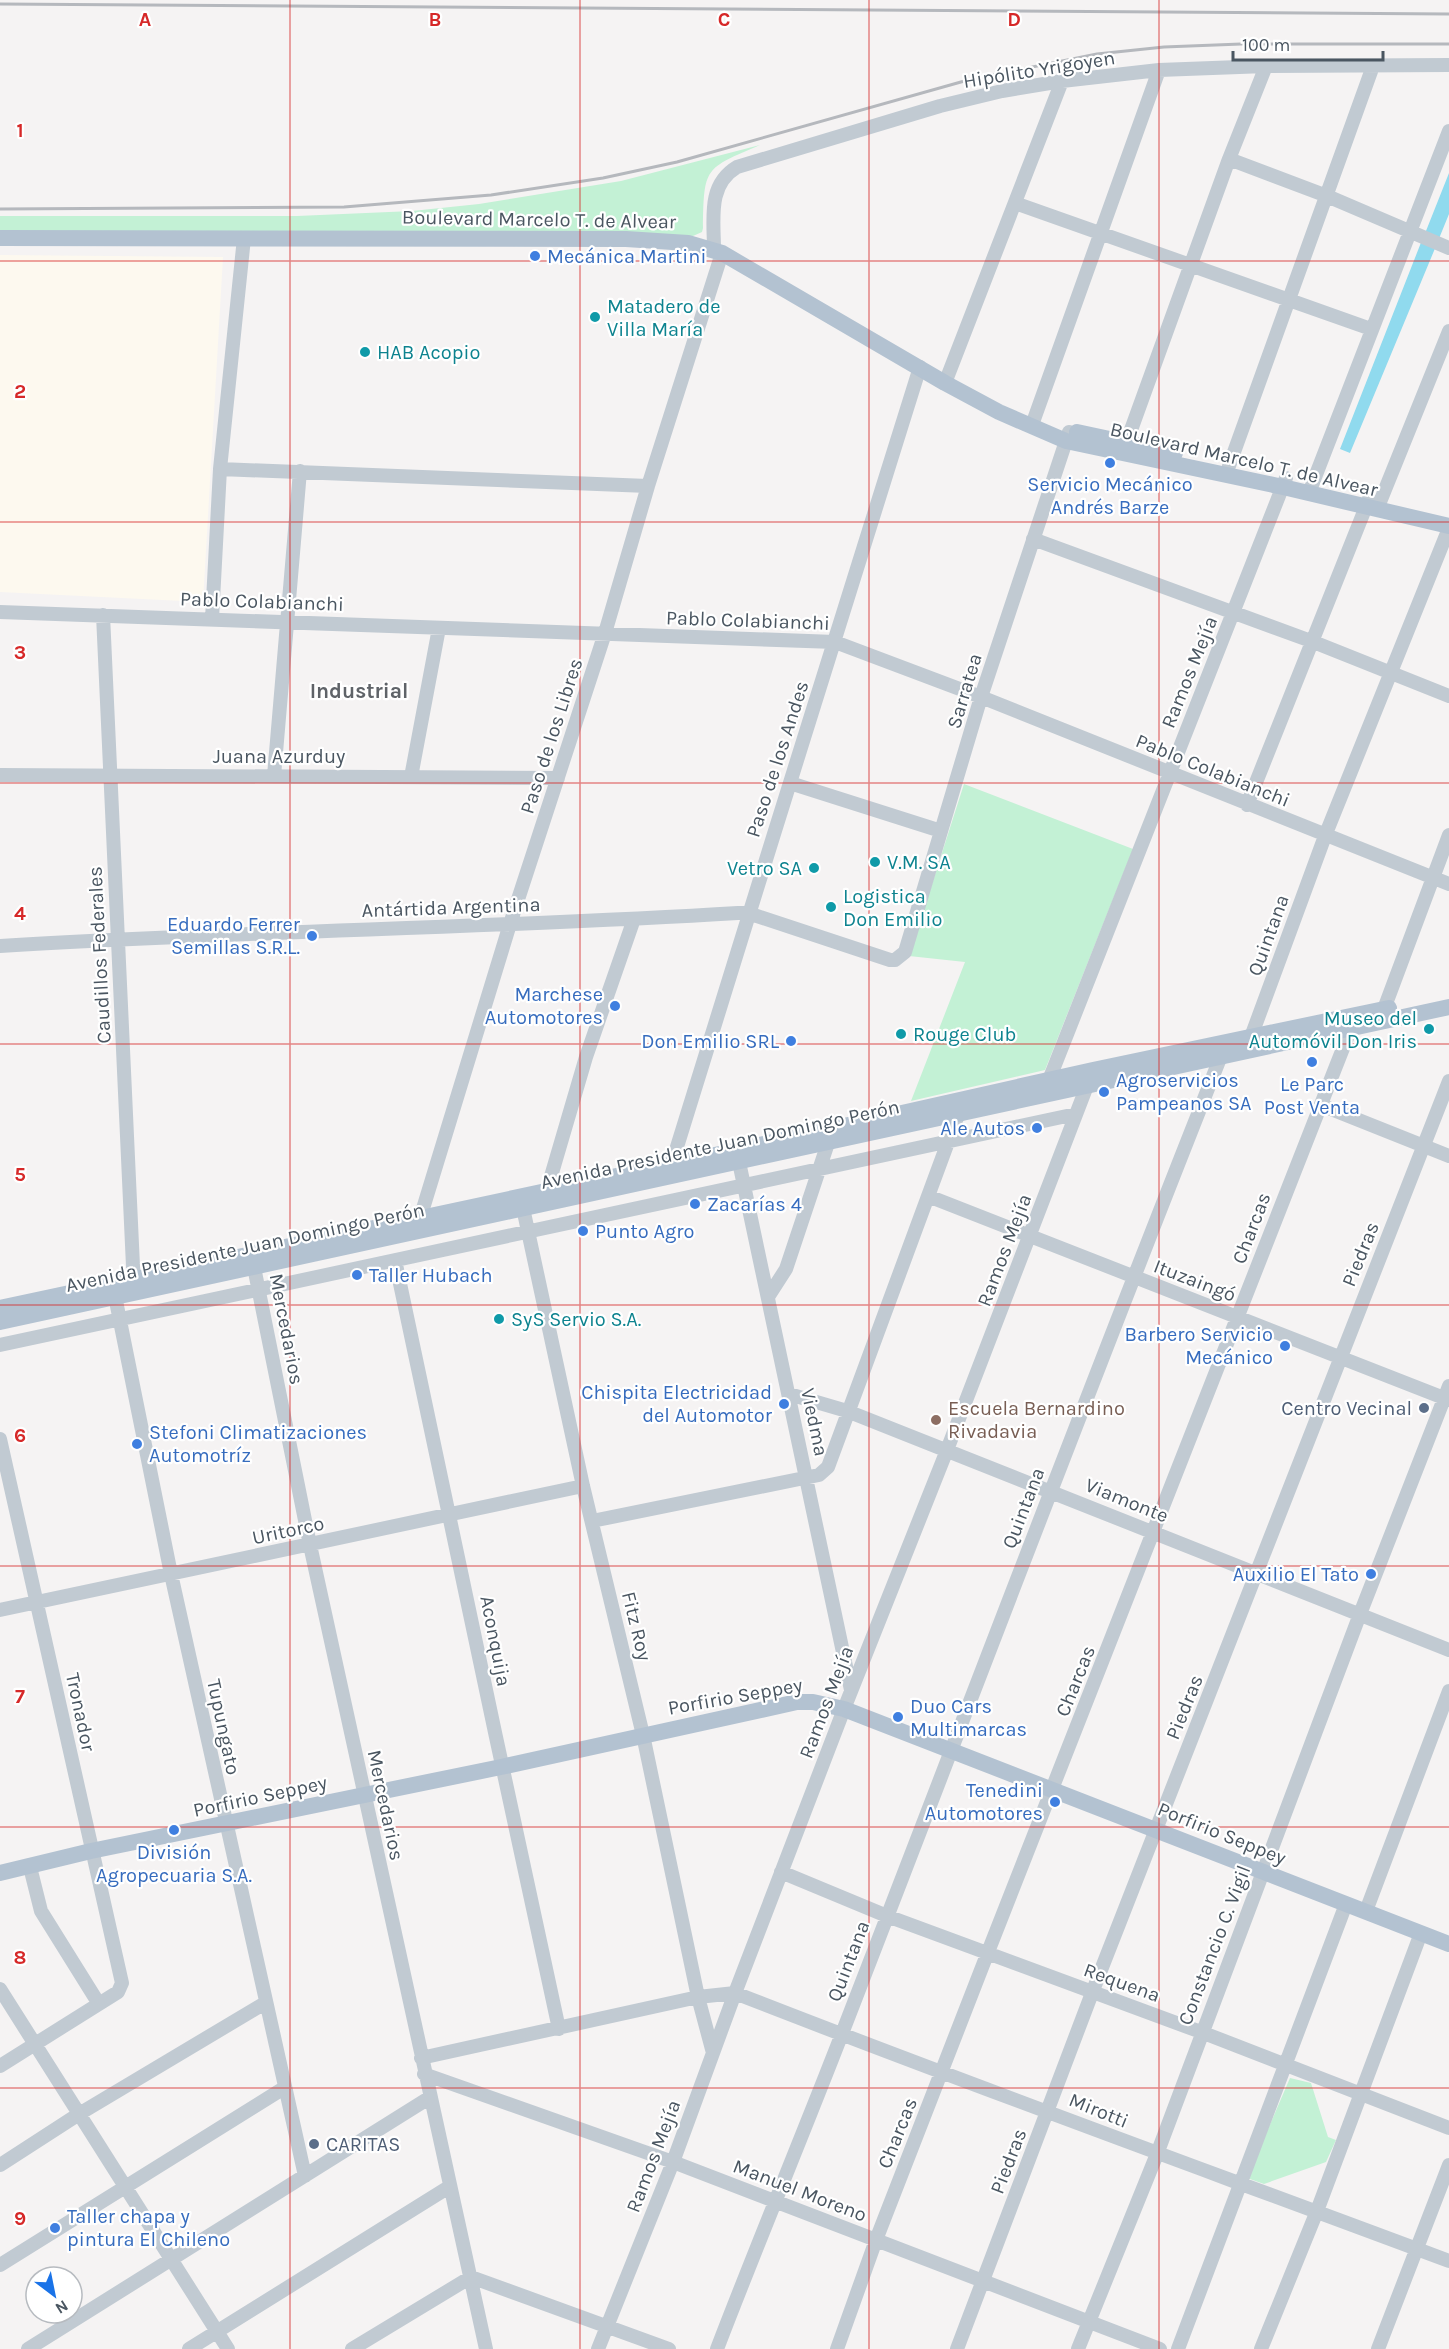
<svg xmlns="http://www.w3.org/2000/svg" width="1449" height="2349" font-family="Karla,sans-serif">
  <rect width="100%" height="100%" fill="#f5f3f3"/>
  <path fill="#fdf9ef" d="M0,255L223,257L203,602L0,592Z"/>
  <path fill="#c3f1d5" d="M760,145C704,169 704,167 703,228L702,232L693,236L0,232V216H297L412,211L479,204L621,181Z
    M964,784L1133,849L1045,1070L911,1101L965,962L909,956Z
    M1290,2078L1311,2083L1328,2137L1336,2140L1326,2162L1264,2184L1247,2178Z"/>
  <path fill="#90daee" d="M1449,173V214L1438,241L1424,236Z
    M1422,240L1436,246L1350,453L1340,449Z"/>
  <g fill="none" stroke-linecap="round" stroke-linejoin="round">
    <path stroke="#c1cad2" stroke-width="14" d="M1229,159L1327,196L1449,248
      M1015,203L1371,329
      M714,250C714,219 707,185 737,167L940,106L1002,91L1062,81L1159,70L1266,66L1449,65
      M945,383L1062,81
      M1032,425L1159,70
      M1127,441L1229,159L1266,66
      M1229,466L1373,66
      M220,469L648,486
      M1312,485L1449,131
      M1380,502L1449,331
      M1033,539L1311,641L1449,696
      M0,612L835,642L981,697L1449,884
      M103,615L134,1288
      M212,619L220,469L244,238
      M0,775L558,778
      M274,776L300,471
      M411,777L439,628
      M790,783L941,831
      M1247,805L1369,499
      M0,946C246,931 492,928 738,913H748L890,960H895L905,952L981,697L1069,432
      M1384,1009L1449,835
      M1246,1041L1251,1037L1325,836L1449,528
      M1049,1080L1286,478
      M1321,1105L1449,1156
      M739,1162L851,1690
      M672,1163C753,897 838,633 920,367
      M547,1190L586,1057L634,919
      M928,1196L1449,1400
      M523,1208L583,1486L643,1735L698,1997L713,2053
      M418,1225L510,924L605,633L648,486L722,253
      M395,1260C451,1517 502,1773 559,2029
      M254,1267L310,1545L486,2349
      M115,1296L171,1574L305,2176
      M768,1297L786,1269L828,1143
      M0,1345L1076,1114
      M789,1394L847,1411L1449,1650
      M0,1439L122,1983L118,1992L0,2066
      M592,1521L819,1475L828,1467L958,1115
      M0,1610L583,1486
      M30,1867L41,1911L99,2004
      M781,1872L887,1916L1201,2032L1449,2128
      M1366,1911L1449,1691
      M0,1989L228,2349
      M421,2058L698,1997L735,1993C972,2086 1211,2172 1449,2261
      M424,2074L673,2162L1160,2349
      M0,2165L79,2114L265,2003
      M0,2265L284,2088
      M28,2349L429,2098
      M189,2349L449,2187
      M352,2349L471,2277L669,2349
      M598,2349L673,2162L735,1993L844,1709L947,1450L1090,1078
      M717,2349C758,2242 802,2137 843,2031C969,1706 1092,1380 1221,1056L1227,1052
      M837,2349L876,2240L988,1952L1351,1028
      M957,2349L1092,1993L1449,1081
      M1078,2349L1157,2154L1360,1614L1449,1386
      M1178,2349L1346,1904
      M1261,2349L1317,2211L1421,1933
      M1378,2349L1449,2165"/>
    <path stroke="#b3c2d1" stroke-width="16" d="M0,238L626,239L688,243L722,253L945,383L999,412L1066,441L1283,487L1449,526
      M1077,432L1175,453
      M0,1308L724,1153L1093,1070L1389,1008
      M0,1322L1449,1007
      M0,1873L91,1851L501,1767L797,1702H813L844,1709L1449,1944"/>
    <path stroke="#b5b8bd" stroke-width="3" d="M0,4L1449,14
      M0,209L344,207L491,195L603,178L677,162L968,80L1097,54L1164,47L1241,44H1449"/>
  </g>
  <path fill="none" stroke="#d62828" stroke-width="1.5" stroke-opacity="0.55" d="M290,0V2349M580,0V2349M869,0V2349M1159,0V2349M0,261H1449M0,522H1449M0,783H1449M0,1044H1449M0,1305H1449M0,1566H1449M0,1827H1449M0,2088H1449"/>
  <g fill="#3f7fe0" stroke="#fff" stroke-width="2">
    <circle cx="535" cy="256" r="6"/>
    <circle cx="1110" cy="463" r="6"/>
    <circle cx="312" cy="936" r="6"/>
    <circle cx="615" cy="1006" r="6"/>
    <circle cx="791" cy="1041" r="6"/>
    <circle cx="1312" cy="1062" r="6"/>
    <circle cx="1104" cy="1092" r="6"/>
    <circle cx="1037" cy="1128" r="6"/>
    <circle cx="695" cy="1204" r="6"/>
    <circle cx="583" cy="1231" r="6"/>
    <circle cx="357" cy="1275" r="6"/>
    <circle cx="1285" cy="1346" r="6"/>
    <circle cx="784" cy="1404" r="6"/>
    <circle cx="137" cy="1444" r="6"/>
    <circle cx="1371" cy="1574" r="6"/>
    <circle cx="898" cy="1717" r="6"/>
    <circle cx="1055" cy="1802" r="6"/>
    <circle cx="174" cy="1830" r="6"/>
    <circle cx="55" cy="2228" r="6"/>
  </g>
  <g fill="#0f9aa8" stroke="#fff" stroke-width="2">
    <circle cx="595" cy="317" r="6"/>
    <circle cx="365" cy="352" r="6"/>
    <circle cx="875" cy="862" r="6"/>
    <circle cx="814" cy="868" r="6"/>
    <circle cx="831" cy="907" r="6"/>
    <circle cx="1429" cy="1029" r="6"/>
    <circle cx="901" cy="1034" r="6"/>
    <circle cx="499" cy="1319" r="6"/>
  </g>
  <g fill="#5c6f8a" stroke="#fff" stroke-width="2">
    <circle cx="1424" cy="1408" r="6"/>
    <circle cx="314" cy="2144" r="6"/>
  </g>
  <circle fill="#8d6e63" stroke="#fff" stroke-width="2" cx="936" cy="1420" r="6"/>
  <g text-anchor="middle" stroke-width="4.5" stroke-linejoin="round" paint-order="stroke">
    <g font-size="20" fill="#4a5661" stroke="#fff">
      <text transform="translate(1039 69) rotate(-9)" y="7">Hipólito Yrigoyen</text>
      <text transform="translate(539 219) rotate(1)" y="7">Boulevard Marcelo T. de Alvear</text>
      <text transform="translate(1244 459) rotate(13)" y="7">Boulevard Marcelo T. de Alvear</text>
      <text transform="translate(262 601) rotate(2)" y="7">Pablo Colabianchi</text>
      <text transform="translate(748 620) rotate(2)" y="7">Pablo Colabianchi</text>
      <text transform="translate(1189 672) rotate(-68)" y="7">Ramos Mejía</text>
      <text transform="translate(964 691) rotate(-73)" y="7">Sarratea</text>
      <text transform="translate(551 736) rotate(-72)" y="7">Paso de los Libres</text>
      <text x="279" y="763">Juana Azurduy</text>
      <text transform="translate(777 759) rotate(-72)" y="7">Paso de los Andes</text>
      <text transform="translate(1213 770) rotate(22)" y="7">Pablo Colabianchi</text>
      <text transform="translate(451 907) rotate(-2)" y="7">Antártida Argentina</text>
      <text transform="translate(1268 935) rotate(-70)" y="7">Quintana</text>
      <text transform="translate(99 955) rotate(-93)" y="7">Caudillos Federales</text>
      <text transform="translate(720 1144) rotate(-12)" y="7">Avenida Presidente Juan Domingo Perón</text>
      <text transform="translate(1251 1228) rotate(-69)" y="7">Charcas</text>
      <text transform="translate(245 1247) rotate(-12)" y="7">Avenida Presidente Juan Domingo Perón</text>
      <text transform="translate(1004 1250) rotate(-69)" y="7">Ramos Mejía</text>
      <text transform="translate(1360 1254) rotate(-68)" y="7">Piedras</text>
      <text transform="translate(1195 1280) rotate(21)" y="7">Ituzaingó</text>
      <text transform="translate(287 1329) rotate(79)" y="7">Mercedarios</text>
      <text transform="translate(815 1422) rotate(78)" y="7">Viedma</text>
      <text transform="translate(1127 1500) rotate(22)" y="7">Viamonte</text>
      <text transform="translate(1023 1508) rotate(-69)" y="7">Quintana</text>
      <text transform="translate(288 1530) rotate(-12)" y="7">Uritorco</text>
      <text transform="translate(637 1626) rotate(76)" y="7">Fitz Roy</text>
      <text transform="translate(496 1641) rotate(79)" y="7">Aconquija</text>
      <text transform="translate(1075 1681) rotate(-68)" y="7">Charcas</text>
      <text transform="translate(735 1696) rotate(-10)" y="7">Porfirio Seppey</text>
      <text transform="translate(826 1702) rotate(-69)" y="7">Ramos Mejía</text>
      <text transform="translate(1184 1707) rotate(-68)" y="7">Piedras</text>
      <text transform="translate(81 1712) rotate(78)" y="7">Tronador</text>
      <text transform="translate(224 1727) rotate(78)" y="7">Tupungato</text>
      <text transform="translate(260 1796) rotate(-12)" y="7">Porfirio Seppey</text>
      <text transform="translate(386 1805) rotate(78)" y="7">Mercedarios</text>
      <text transform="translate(1222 1833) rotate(22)" y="7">Porfirio Seppey</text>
      <text transform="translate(1214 1945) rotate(-69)" y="7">Constancio C. Vigil</text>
      <text transform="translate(848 1961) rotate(-69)" y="7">Quintana</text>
      <text transform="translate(1122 1982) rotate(20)" y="7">Requena</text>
      <text transform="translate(1099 2110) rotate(22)" y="7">Mirotti</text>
      <text transform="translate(897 2133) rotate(-68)" y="7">Charcas</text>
      <text transform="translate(653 2156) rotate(-69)" y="7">Ramos Mejía</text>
      <text transform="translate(1008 2161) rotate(-69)" y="7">Piedras</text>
      <text transform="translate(800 2190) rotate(21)" y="7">Manuel Moreno</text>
    </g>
    <g font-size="20" fill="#366cbe" stroke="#fff" text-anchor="start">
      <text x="547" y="263">Mecánica Martini</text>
      <text x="1110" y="491" text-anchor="middle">Servicio Mecánico<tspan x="1110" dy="23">Andrés Barze</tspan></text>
      <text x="300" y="931" text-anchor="end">Eduardo Ferrer<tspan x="300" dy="23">Semillas S.R.L.</tspan></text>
      <text x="603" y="1001" text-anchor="end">Marchese<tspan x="603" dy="23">Automotores</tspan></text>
      <text x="779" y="1048" text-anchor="end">Don Emilio SRL</text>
      <text x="1116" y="1087">Agroservicios<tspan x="1116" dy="23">Pampeanos SA</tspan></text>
      <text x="1312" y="1091" text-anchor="middle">Le Parc<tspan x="1312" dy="23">Post Venta</tspan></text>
      <text x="1025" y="1135" text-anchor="end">Ale Autos</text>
      <text x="707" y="1211">Zacarías 4</text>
      <text x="595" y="1238">Punto Agro</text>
      <text x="369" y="1282">Taller Hubach</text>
      <text x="1273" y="1341" text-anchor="end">Barbero Servicio<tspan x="1273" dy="23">Mecánico</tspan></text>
      <text x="772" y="1399" text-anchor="end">Chispita Electricidad<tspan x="772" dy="23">del Automotor</tspan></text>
      <text x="149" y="1439">Stefoni Climatizaciones<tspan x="149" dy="23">Automotríz</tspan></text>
      <text x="1359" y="1581" text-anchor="end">Auxilio El Tato</text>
      <text x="910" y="1713">Duo Cars<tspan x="910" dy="23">Multimarcas</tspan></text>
      <text x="1043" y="1797" text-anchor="end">Tenedini<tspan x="1043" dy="23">Automotores</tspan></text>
      <text x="174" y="1859" text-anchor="middle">División<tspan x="174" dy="23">Agropecuaria S.A.</tspan></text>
      <text x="67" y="2223">Taller chapa y<tspan x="67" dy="23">pintura El Chileno</tspan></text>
    </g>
    <g font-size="20" fill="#0d838f" stroke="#fff" text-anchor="start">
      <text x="607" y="313">Matadero de<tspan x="607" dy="23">Villa María</tspan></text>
      <text x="377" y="359">HAB Acopio</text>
      <text x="887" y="869">V.M. SA</text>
      <text x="802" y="875" text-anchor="end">Vetro SA</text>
      <text x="843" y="903">Logistica<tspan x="843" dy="23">Don Emilio</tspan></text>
      <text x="1417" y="1025" text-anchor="end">Museo del<tspan x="1417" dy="23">Automóvil Don Iris</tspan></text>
      <text x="913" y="1041">Rouge Club</text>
      <text x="511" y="1326">SyS Servio S.A.</text>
    </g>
    <g font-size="20" fill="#785e54" stroke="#fff" text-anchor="start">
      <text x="948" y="1415">Escuela Bernardino<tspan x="948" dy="23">Rivadavia</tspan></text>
    </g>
    <g font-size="20" fill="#4e5e75" stroke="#fff" text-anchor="end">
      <text x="1412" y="1415">Centro Vecinal</text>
      <text x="326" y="2151" text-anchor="start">CARITAS</text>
    </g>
    <g font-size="21" font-weight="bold" fill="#5f6368" stroke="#fff">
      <text x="359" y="698">Industrial</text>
    </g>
  </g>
  <g font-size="20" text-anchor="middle" font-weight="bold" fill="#d62828" stroke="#fff" stroke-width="4.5" stroke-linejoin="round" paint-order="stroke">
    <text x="145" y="26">A</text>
    <text x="435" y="26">B</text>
    <text x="724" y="26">C</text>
    <text x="1014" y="26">D</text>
    <text x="20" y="137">1</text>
    <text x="20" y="398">2</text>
    <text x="20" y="659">3</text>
    <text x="20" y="920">4</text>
    <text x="20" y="1181">5</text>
    <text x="20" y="1442">6</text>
    <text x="20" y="1703">7</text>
    <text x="20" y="1964">8</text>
    <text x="20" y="2225">9</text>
  </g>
  <g transform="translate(54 2295) rotate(148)"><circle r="28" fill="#ffffff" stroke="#b7bbc0" stroke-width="1.5"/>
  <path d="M0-4.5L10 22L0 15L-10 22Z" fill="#1a73e8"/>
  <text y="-9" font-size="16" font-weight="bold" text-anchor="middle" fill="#4a5661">N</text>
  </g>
  <path d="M1233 51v9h150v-9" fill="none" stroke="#4a5661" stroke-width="3"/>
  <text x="1242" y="51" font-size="18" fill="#4a5661" stroke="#ffffff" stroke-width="4.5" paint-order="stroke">100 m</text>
</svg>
